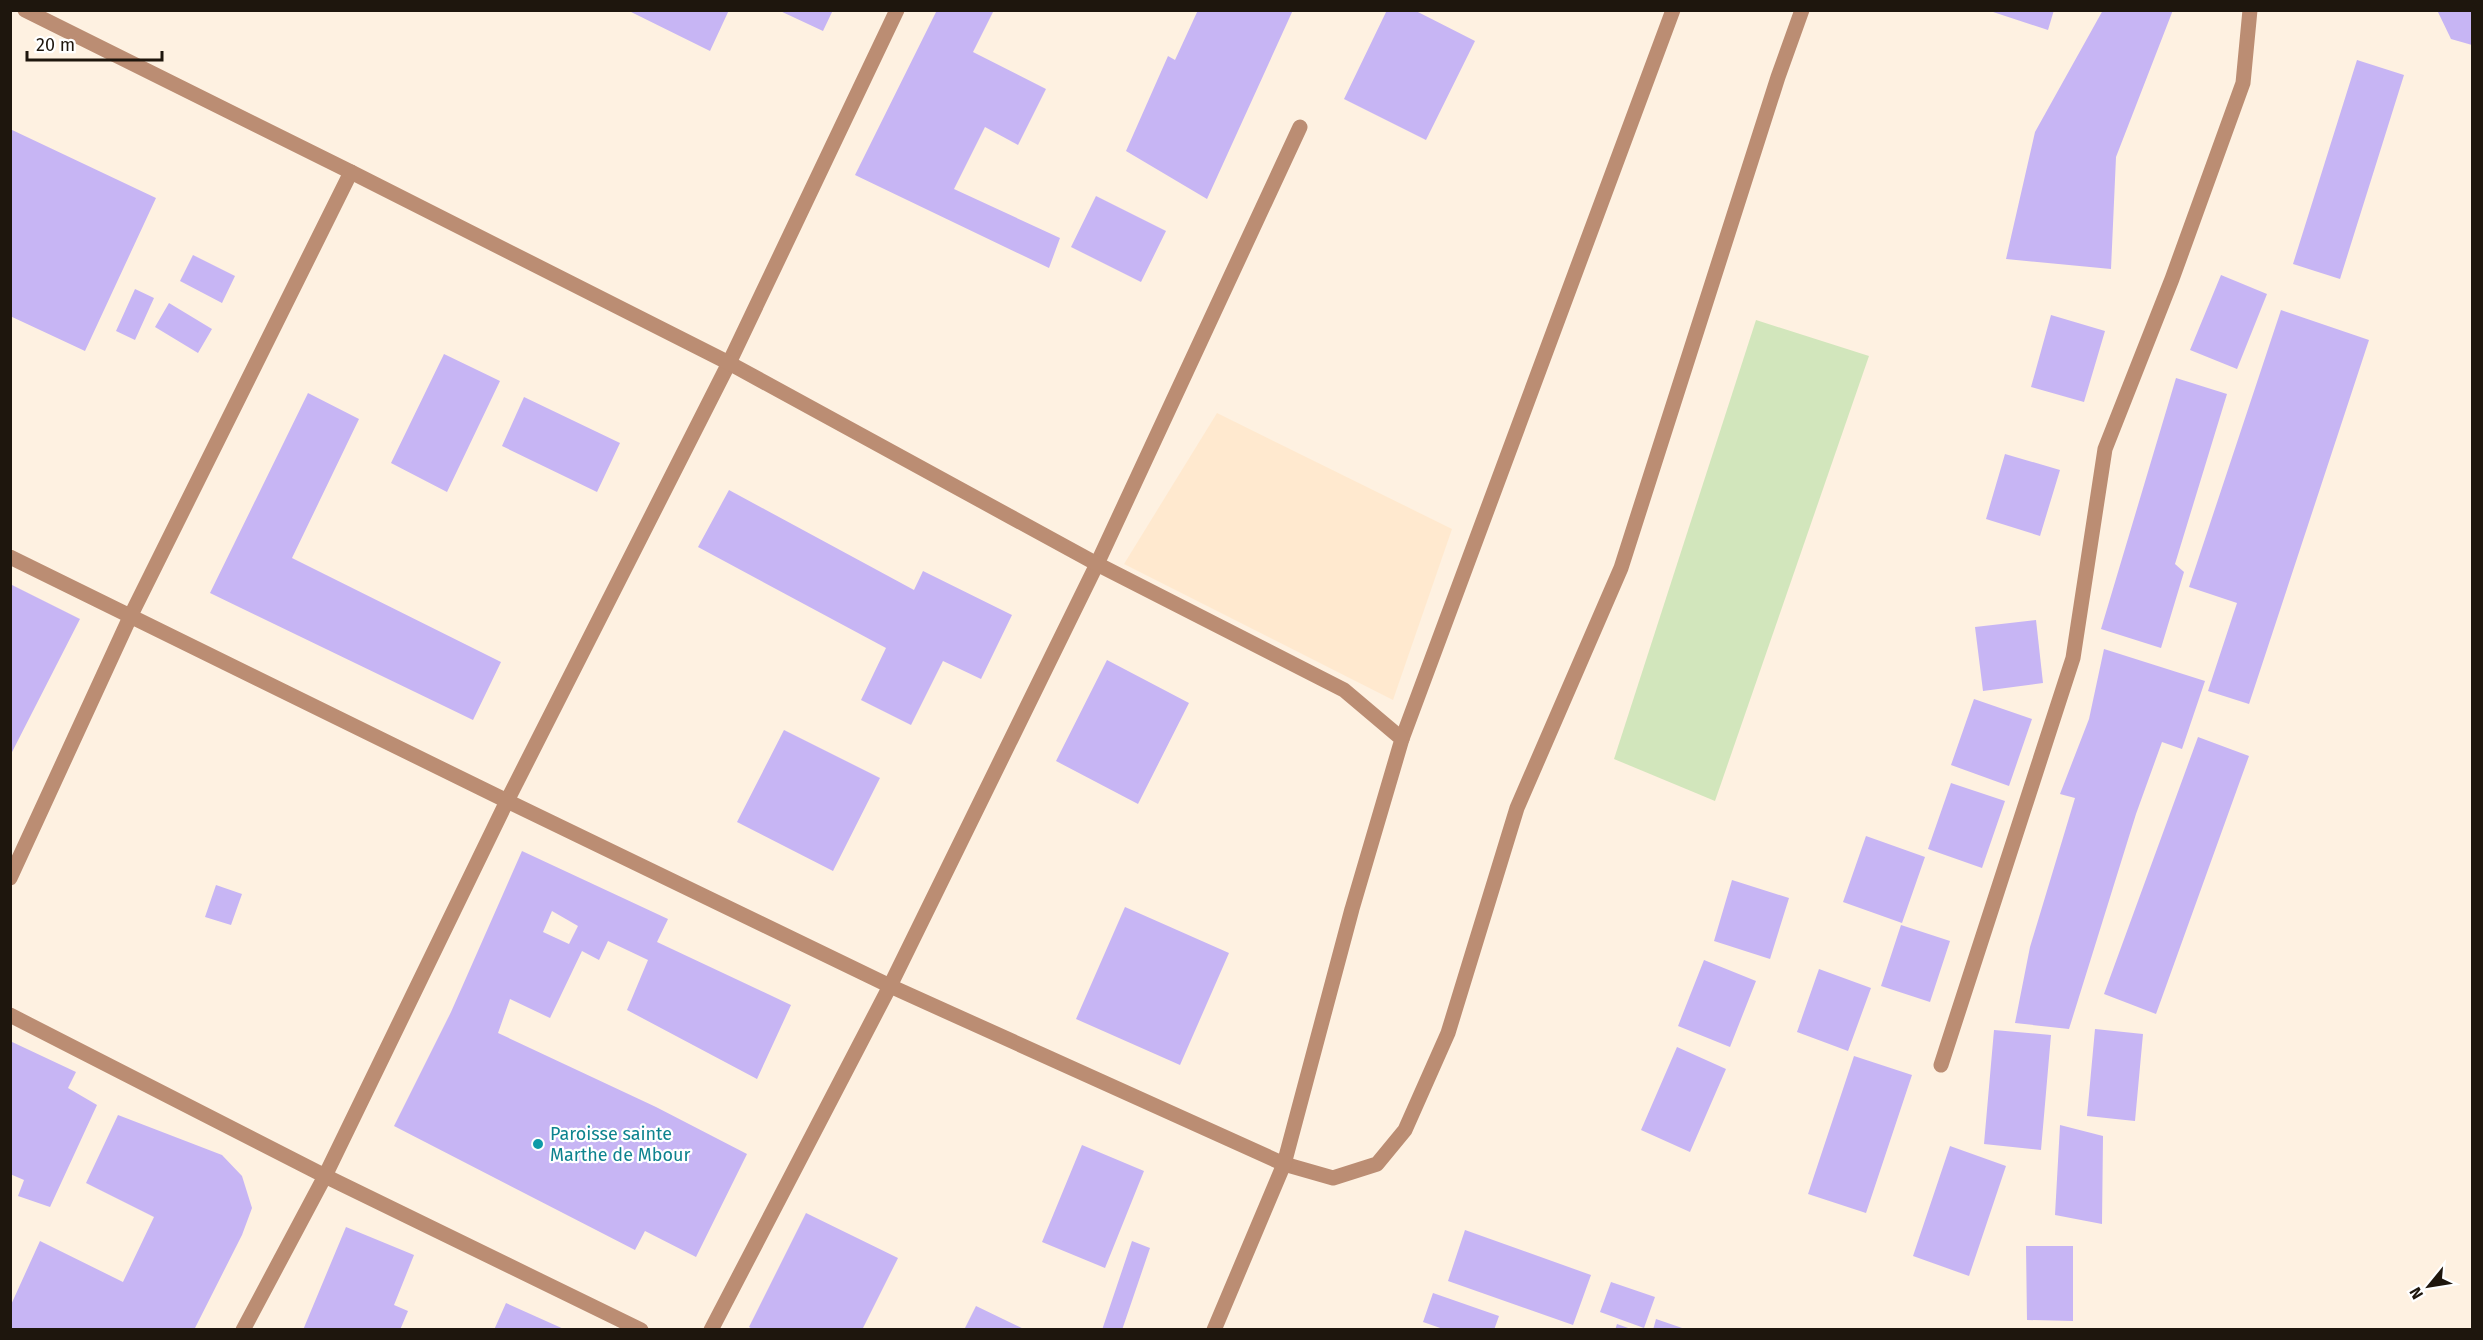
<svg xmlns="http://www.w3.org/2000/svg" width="2483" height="1340" font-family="'Fira Sans',sans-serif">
  <rect width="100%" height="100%" fill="#fef1e1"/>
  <path fill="#ffe9cf" d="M1217,413L1452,529L1393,700L1124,564Z"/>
  <path fill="#d2e6bc" d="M1756,320L1869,356L1715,801L1614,759Z"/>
  <path fill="#c7b5f4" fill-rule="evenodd" d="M627,10H729L710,51Z
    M778,10H833L823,31Z
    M937,10H994L973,52L1046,89L1018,145L985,127L954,189L1060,238L1049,268L855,175Z
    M1198,10H1293L1207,199L1126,151L1168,56L1175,60Z
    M1387,10H1414L1475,41L1426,140L1344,99Z
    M1987,10H2054L2048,30Z
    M2103,10H2173L2116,157L2111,269L2006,259L2035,132Z
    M2437,10H2472V45L2451,39Z
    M2357,60L2404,75L2340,279L2293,264Z
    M10,129L156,198L85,351L10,316Z
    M1096,196L1166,231L1141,282L1071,247Z
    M193,255L235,276L222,303L180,281Z
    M2221,275L2267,294L2237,369L2190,350Z
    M135,289L154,298L135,340L116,331Z
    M169,303L212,329L198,353L155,327Z
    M2281,310L2369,340L2249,704L2208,691L2237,603L2189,587Z
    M2051,315L2105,331L2084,402L2031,387Z
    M444,354L500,381L447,492L391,463Z
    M2176,378L2227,394L2175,564L2184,572L2161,648L2101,629Z
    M308,393L359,419L292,558L501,662L473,720L210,593Z
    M524,397L620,443L597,492L502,446Z
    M2005,454L2060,470L2040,536L1986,519Z
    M729,490L914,590L923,571L1012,615L981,679L943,661L911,725L861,700L886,648L698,547Z
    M10,584L80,619L10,756Z
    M2036,620L2043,683L1983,691L1975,627Z
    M2104,649L2205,681L2182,749L2162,742L2136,814L2069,1029L2015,1023L2030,947L2075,798L2060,794L2089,719Z
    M1107,660L1189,703L1138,804L1056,761Z
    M1974,699L2032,719L2009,786L1951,765Z
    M784,730L880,778L833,871L737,822Z
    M2198,737L2249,756L2156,1014L2104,994Z
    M1951,783L2005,801L1982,868L1928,849Z
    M1866,836L1925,857L1902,923L1843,902Z
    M522,851L668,919L657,942L791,1005L757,1079L627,1010L648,960L608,941L599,960L582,951L550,1018L510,999L498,1033L656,1107L747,1154L696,1257L645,1231L635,1250L394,1126L451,1012ZM552,911L578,926L569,944L543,932Z
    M1732,880L1789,898L1770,959L1714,941Z
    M216,885L242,894L231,925L205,917Z
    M1125,907L1229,953L1180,1065L1076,1019Z
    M1901,925L1950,941L1930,1002L1881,986Z
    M1704,960L1756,981L1730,1047L1678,1026Z
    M1819,969L1871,988L1848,1051L1797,1032Z
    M2095,1029L2143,1034L2135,1121L2087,1116Z
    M1994,1030L2051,1035L2041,1150L1984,1144Z
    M10,1041L76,1072L68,1088L97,1105L50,1207L18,1196L24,1180L10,1174Z
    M1677,1047L1726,1069L1690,1152L1641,1130Z
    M1854,1056L1912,1075L1866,1213L1808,1194Z
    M118,1115L222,1155L242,1176L252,1208L242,1235L194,1330H10V1307L40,1241L123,1282L154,1217L86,1183Z
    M2060,1125L2103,1136L2102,1224L2055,1215Z
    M1082,1145L1144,1171L1105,1268L1042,1242Z
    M1950,1146L2006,1166L1969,1276L1913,1256Z
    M806,1213L898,1258L862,1330H754L749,1327Z
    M346,1227L414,1255L394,1305L408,1311L400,1330H303Z
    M1465,1230L1591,1275L1573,1325L1448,1281Z
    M1132,1241L1150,1248L1122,1330H1102Z
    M2026,1246H2073V1321L2027,1320Z
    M1611,1282L1655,1297L1644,1328L1600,1312Z
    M1433,1293L1499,1316L1494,1330H1446L1423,1322Z
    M506,1303L566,1330H494Z
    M976,1306L1026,1330H964Z
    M1656,1319L1685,1329V1330H1653Z
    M1617,1324L1631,1329V1330H1615Z"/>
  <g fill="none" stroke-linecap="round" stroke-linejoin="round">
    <path stroke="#bb8d73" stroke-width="15" d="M10,557L507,801L890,986L1284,1164L1333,1178L1377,1164L1405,1130L1448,1033L1517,808L1621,568L1778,77L1802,10
      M1402,739L1673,10
      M10,878L131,615L351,172
      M10,1015L325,1176L641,1330
      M1941,1065L2073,658L2105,449L2172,279L2243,83L2250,10
      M243,1330L325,1176L507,801L729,363L897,10
      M711,1330L890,986L1097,564L1300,127"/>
    <path stroke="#bb8d73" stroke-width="15" d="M25,10L351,172L729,363L1097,564L1344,690L1402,739L1352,909L1284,1164L1214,1330"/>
  </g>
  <circle fill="#0f9aa8" stroke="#fff" stroke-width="2" cx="538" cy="1144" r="6"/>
  <g text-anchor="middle" stroke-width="4.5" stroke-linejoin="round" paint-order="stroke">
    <g font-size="18" fill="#0d838f" stroke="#fff" text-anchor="start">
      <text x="550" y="1140">Paroisse sainte<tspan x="550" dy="21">Marthe de Mbour</tspan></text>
    </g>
  </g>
  <rect width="2483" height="1340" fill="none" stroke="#1e160d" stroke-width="24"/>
  <g transform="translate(2429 1286) rotate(240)" stroke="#ffffff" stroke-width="4.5" paint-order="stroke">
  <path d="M0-4.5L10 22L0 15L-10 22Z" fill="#1e160d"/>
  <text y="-9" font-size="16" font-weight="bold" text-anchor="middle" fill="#1e160d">N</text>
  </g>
  <path d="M27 51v9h135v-9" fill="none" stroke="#1e160d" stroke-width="3"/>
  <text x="36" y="51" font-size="18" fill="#1e160d" stroke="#ffffff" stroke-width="4.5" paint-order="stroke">20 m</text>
</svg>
